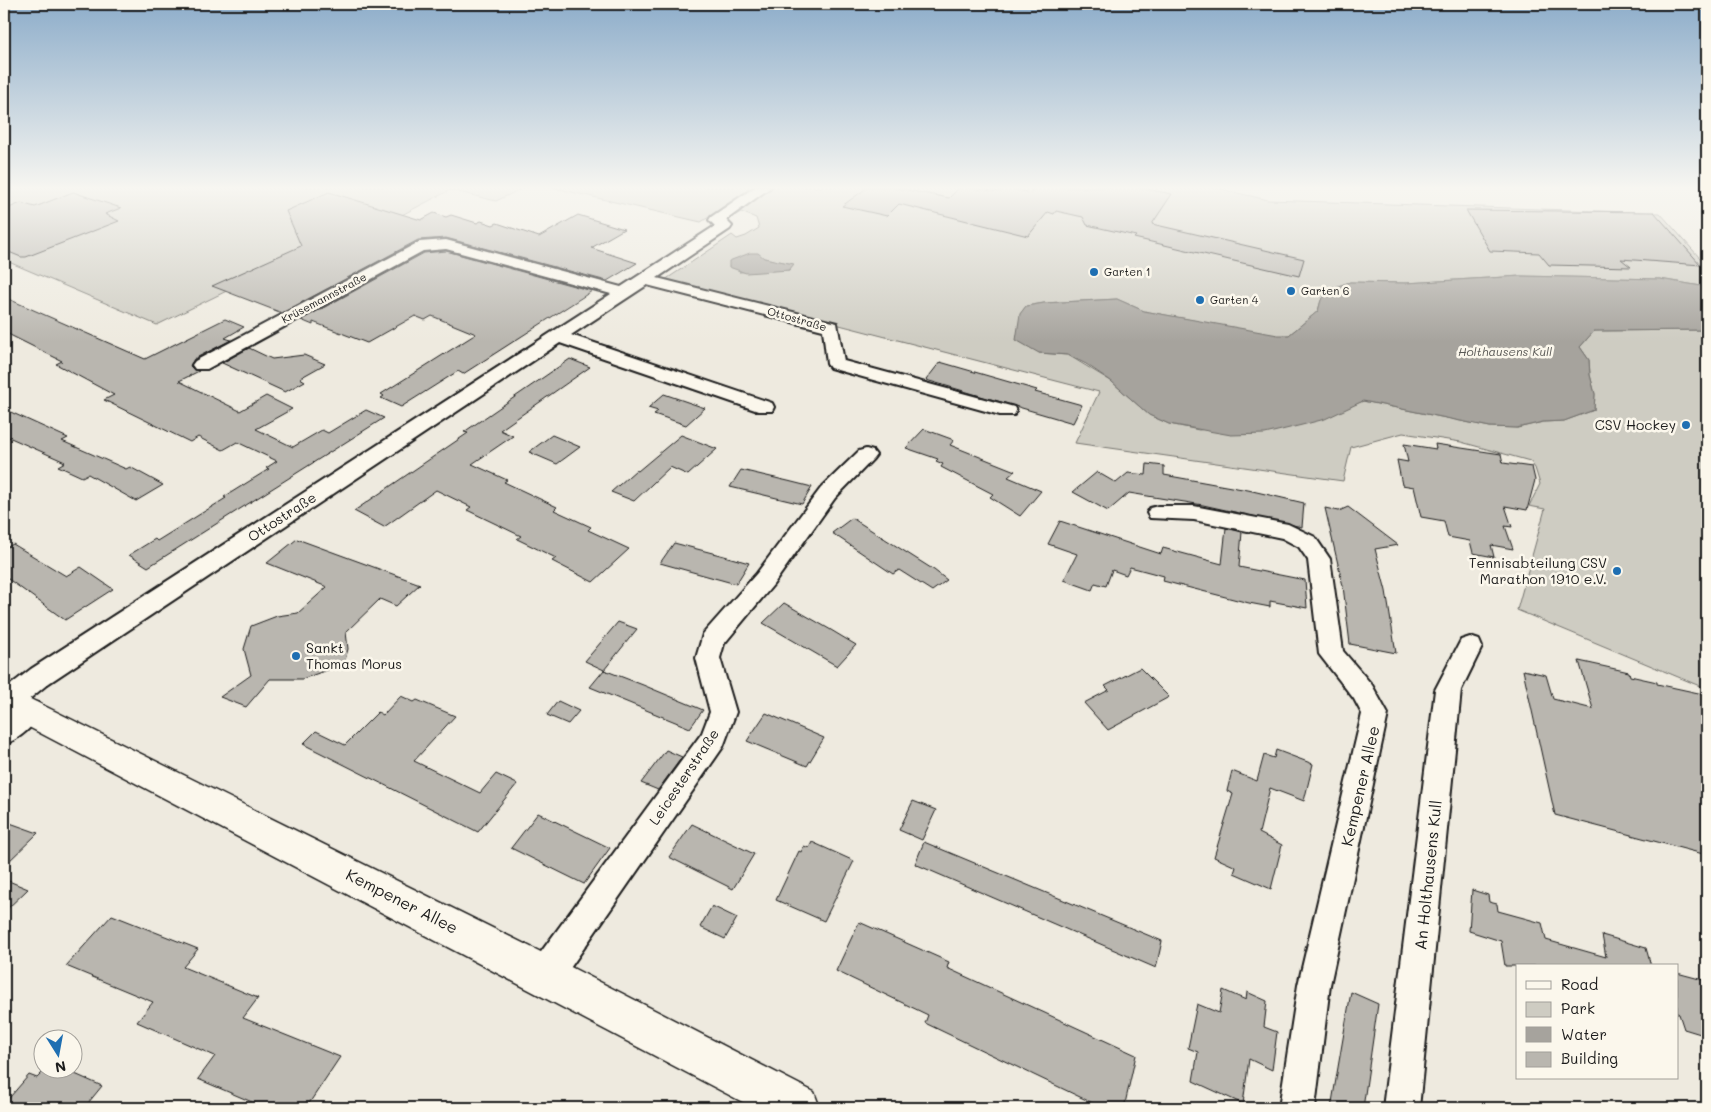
<svg xmlns="http://www.w3.org/2000/svg" width="1711" height="1112" font-family="Mali,sans-serif">
  <rect width="100%" height="100%" fill="#eeeadf"/>
  <filter id="ink" filterUnits="userSpaceOnUse"><feTurbulence type="fractalNoise" baseFrequency=".02" numOctaves="2"/><feDisplacementMap in="SourceGraphic" scale="10" xChannelSelector="R" yChannelSelector="G"/><feConvolveMatrix kernelMatrix="1 2 1 2 8 2 1 2 1" color-interpolation-filters="sRGB"/></filter>
  <g filter="url(#ink)">
    <path fill="#ceccc2" stroke="#75746f" fill-rule="evenodd" d="M4,187H525L496,201L450,190L392,220L380,216L157,325L4,260V233L46,217L4,207Z
      M550,187H757L701,222Z
      M774,187H1212L1268,200L1660,213L1707,266V287L1660,279L1564,277L1521,276L1406,283L1350,282L1335,287L1321,300L1318,311L1289,335L1278,336L1144,311L1117,299L1044,303L1026,306L1020,314L1039,353L1068,355L1111,381L1149,415L1169,424L1199,430L1346,408L1363,401L1490,427L1517,428L1543,422L1564,421L1594,410L1595,394L1590,375L1589,360L1580,347L1594,331L1707,330V689L1517,610L1545,509L1529,506L1540,484L1535,468L1530,461L1461,442L1403,433L1351,447L1343,481L1075,443L1099,392L665,280L732,235L737,239L746,236L759,228L756,218L741,212L734,216L729,215ZM764,258L793,264L789,270L739,272Z"/>
    <path fill="#a6a39d" stroke="#6f6d69" d="M750,253H758L764,258L794,264L789,270L746,273L729,267V261Z
      M1521,276L1660,279L1707,287V330L1594,331L1580,347L1589,360L1590,375L1595,394L1594,410L1564,421L1543,422L1517,428L1490,427L1363,401L1325,419L1302,425L1265,434L1231,435L1169,424L1149,415L1111,381L1086,364L1068,355L1039,353L1016,340L1020,314L1026,306L1044,303L1117,299L1144,311L1278,335H1289L1318,311L1321,300L1335,287L1350,282L1406,283Z"/>
    <path fill="#b9b6af" stroke="#1c1c1c" d="M868,187H891L949,198L959,188L965,187L1000,192L1004,187L1031,193L1032,187H1136L1172,194L1152,224L1304,259L1299,276L1134,238L1136,236L1087,225L1083,217L1056,211L1054,214L1048,212L1028,236L899,204L887,216L842,206Z
      M73,192L121,208L105,214L119,221L26,257H21L4,250V210L21,203L35,207Z
      M329,192L421,220L434,213L446,217L451,215L477,223L481,221L493,225L497,223L539,237L578,215L624,229L591,248L637,263L607,281L446,238L418,240L282,313L212,286L301,246L286,211Z
      M1466,210L1654,212L1701,265L1621,259L1631,267L1549,265L1539,253L1490,251Z
      M446,251L592,291L463,374L458,371L401,407L381,398L384,396L381,394L476,334L432,316L425,320L415,316L367,343L313,322V325L301,320L424,253Z
      M4,297L145,359L225,319L244,327L225,338L231,340L194,359L190,366L194,370L199,371L179,381L240,411L266,396L292,409L256,429L293,447L322,430L328,433L366,410L384,418L148,567L129,555L155,539L157,541L226,498L224,497L269,469L266,468L277,461L237,442L223,450L198,437L190,442L104,400L114,395L56,364L62,361L4,332Z
      M249,348L272,359L304,355L325,364L300,378L305,381L285,392L222,363Z
      M570,359L590,367L500,430L513,436L472,464L507,480L504,482L557,507L554,510L591,527L588,530L629,549L593,582L552,561L556,558L517,539L521,536L467,510L471,507L436,490L384,527L354,511L468,433L464,432Z
      M940,362L1037,390L1035,392L1082,405L1073,423L926,380Z
      M664,394L699,406L705,408L686,425L654,414L658,411L648,408Z
      M4,409L68,438L62,441L126,469L130,467L163,485L136,501L88,474L82,477L58,466L65,462L4,435Z
      M924,429L954,440L950,445L1015,471L1008,477L1041,491L1020,516L990,497L993,494L941,467L943,464L936,461L938,459L906,448Z
      M552,435L580,447L557,464L529,452Z
      M681,435L717,449L688,475L670,467L634,501L611,492L636,470L638,471Z
      M1404,444L1436,449L1435,444L1501,454L1503,463L1532,467L1535,480L1527,510L1505,506L1512,527L1505,526L1513,549L1491,545L1494,557L1473,553L1470,541L1448,537L1444,521L1421,517L1414,487L1402,485L1397,460L1408,462Z
      M1147,464L1164,466V475L1248,490L1304,503L1302,527L1203,505L1129,493L1108,511L1073,492L1097,472L1116,483L1128,473L1146,475Z
      M741,470L788,481L812,487L802,504L730,487Z
      M1348,507L1398,545L1375,549L1386,591L1396,653L1350,644L1343,586L1325,508L1339,511Z
      M852,518L934,570L947,580L932,591L899,570L893,574L832,533Z
      M1060,521L1161,554L1163,548L1222,564L1226,528L1242,532L1239,567L1305,580L1307,608L1270,601V607L1249,603L1163,581L1164,576L1130,567L1126,575L1112,570L1106,586L1095,583L1092,590L1064,580L1077,554L1048,544Z
      M297,539L420,584L396,606L380,599L346,632L348,649L344,664L302,679H270L246,707L220,697L251,675L244,649L251,626L277,616L298,613L327,587L267,563Z
      M674,543L724,556L749,563L736,584L660,563Z
      M13,544L66,576L81,567L113,589L65,620L4,576V549Z
      M784,603L831,630L856,645L837,666L763,623Z
      M618,622L637,629L604,670L585,661Z
      M1579,661L1629,672L1630,676L1657,682V684L1703,694L1707,706V855L1555,815L1523,670L1546,675L1553,699L1593,709Z
      M1140,668L1169,697L1108,730L1084,703L1109,690L1105,686Z
      M604,670L643,685L703,710L690,728L590,687Z
      M401,696L414,702L417,700L455,716L414,761L480,793L496,774L517,784L478,832L303,744L316,731L345,745L378,712L383,715Z
      M558,701L579,711L568,724L547,715Z
      M766,713L824,738L807,766L747,741Z
      M666,750L682,757L658,790L641,783Z
      M1276,750L1313,764L1304,801L1270,788L1259,833L1282,845L1271,889L1234,873L1236,867L1214,857L1233,794L1227,791L1232,771L1257,781L1264,755L1274,758Z
      M913,801L936,810L922,840L899,830Z
      M538,813L610,848L584,884L511,848Z
      M10,823L38,833L4,866V829Z
      M692,824L754,854L733,889L669,857Z
      M812,842L854,861L824,921L776,900L799,851L801,852L804,846L809,848Z
      M924,842L1162,941L1156,968L915,864Z
      M4,879L28,889L4,912Z
      M1472,890L1488,895L1489,902L1497,904L1498,911L1542,923L1546,940L1606,957L1602,935L1646,948L1651,966H1505L1501,941L1469,931Z
      M712,906L737,918L725,939L700,927Z
      M112,915L198,949L183,967L258,998L243,1018L340,1057L306,1108H266L198,1079L215,1056L137,1022L153,1002L66,966Z
      M859,922L949,962L947,968L1136,1055L1124,1108H1103L925,1023L928,1015L836,971Z
      M1677,973L1707,981V1036L1684,1029L1679,1014L1677,1013Z
      M1223,990L1246,1000L1247,992L1267,1001L1264,1027L1277,1032L1272,1070L1249,1059L1243,1104L1193,1081L1198,1052L1188,1048L1197,1004L1219,1013Z
      M1351,992L1378,1004L1363,1108H1331Z
      M45,1070H66L102,1086L84,1108H4V1104L29,1075L37,1078Z"/>
    <g fill="none" stroke-linecap="round" stroke-linejoin="round">
      <defs>
        <path id="minor" d="M755,187H771L726,220L732,226L730,229L657,278L837,323L844,361L1014,407L1016,411L1014,415H1000L830,368L827,364L823,330L647,285L571,335L772,403L774,407L772,411H758L560,343L49,683L27,701L38,703L42,711C35,725 19,740 4,744V717L11,710H4V690L31,669L611,294L446,249L423,251L207,369H195L192,365L195,361L419,242L446,240L621,287L715,226L709,220L711,217Z
          M866,449L873,451L876,455L873,459L835,498L773,585L724,644L720,658L736,712L723,747L557,987L545,991L533,987L529,975L533,963L702,733L710,712L696,658L703,634L757,573L821,488L859,451Z
          M1158,506H1194L1288,524L1315,537L1330,559L1343,651L1372,685L1388,714L1330,985L1315,1108H1279L1298,985L1362,714L1354,699L1319,654L1308,560L1299,547L1282,538L1194,520L1150,518L1147,513L1150,508Z
          M1470,637L1479,640L1482,647L1461,690L1419,1108H1383L1435,690L1461,640Z"/>
        <path id="tertiary" d="M4,686L559,961L814,1092L820,1108H754L4,714Z"/>
      </defs>
      <use href="#minor" stroke="#1c1c1c" stroke-width="4"/>
      <use href="#tertiary" stroke="#1c1c1c" stroke-width="3"/>
      <use href="#minor" fill="#fbf7ec" fill-rule="evenodd"/>
      <use href="#tertiary" fill="#fbf7ec" fill-rule="evenodd"/>
    </g>
  </g>
  <linearGradient id="sky" x2="0" y2="1"><stop stop-color="#8dadca"/><stop offset="0.55" stop-color="#f7f6f1"/><stop offset="1" stop-color="#f7f6f1" stop-opacity="0"/></linearGradient>
  <rect width="1711" height="342" fill="url(#sky)"/>
  <g fill="#1f6fb2" stroke="#fbf7ec" stroke-width="2">
    <circle cx="1094" cy="272" r="5"/>
    <circle cx="1291" cy="291" r="5"/>
    <circle cx="1200" cy="300" r="5"/>
    <circle cx="1686" cy="425" r="5"/>
    <circle cx="1617" cy="571" r="5"/>
    <circle cx="296" cy="656" r="5"/>
  </g>
  <g text-anchor="middle" stroke-width="5" stroke-linejoin="round" paint-order="stroke">
    <g font-size="11" fill="#1c1c1c" stroke="#fbf7ec" text-anchor="start">
      <text x="1104" y="276">Garten 1</text>
      <text x="1301" y="295">Garten 6</text>
      <text x="1210" y="304">Garten 4</text>
    </g>
    <g font-size="11" fill="#1c1c1c" stroke="#fbf7ec">
      <text transform="translate(324 298) rotate(-28)" y="4">Krüsemannstraße</text>
      <text transform="translate(797 319) rotate(16)" y="4">Ottostraße</text>
    </g>
    <g font-size="12" font-style="italic" fill="#5a5956" stroke="#fbf7ec">
      <text x="1505" y="356">Holthausens Kull</text>
    </g>
    <g font-size="14" fill="#1c1c1c" stroke="#fbf7ec" text-anchor="end">
      <text x="1676" y="430">CSV Hockey</text>
      <text x="1607" y="568">Tennisabteilung CSV<tspan x="1607" dy="16">Marathon 1910 e.V.</tspan></text>
      <text x="306" y="653" text-anchor="start">Sankt<tspan x="306" dy="16">Thomas Morus</tspan></text>
    </g>
    <g font-size="14" fill="#1c1c1c" stroke="#fbf7ec">
      <text transform="translate(282 517) rotate(-33)" y="5">Ottostraße</text>
      <text transform="translate(684 777) rotate(-56)" y="5">Leicesterstraße</text>
    </g>
    <g font-size="16" fill="#1c1c1c" stroke="#fbf7ec">
      <text transform="translate(1360 786) rotate(-77)" y="6">Kempener Allee</text>
      <text transform="translate(1428 875) rotate(-84)" y="6">An Holthausens Kull</text>
      <text transform="translate(402 901) rotate(27)" y="6">Kempener Allee</text>
    </g>
  </g>
  <rect width="1711" height="1112" fill="none" stroke="#fbf7ec" stroke-width="20"/>
  <rect x="10" y="10" width="1691" height="1092" fill="none" stroke="#1c1c1c" stroke-width="2" filter="url(#ink)"/>
  <rect x="1516" y="964" width="162" height="115" fill="#fbf7ec" stroke="#a29f99"/>
  <rect x="1526" y="981" width="25" height="8" fill="#fbf7ec" stroke="#a29f99"/>
  <text x="1561" y="990" font-size="15" fill="#1c1c1c">Road</text>
  <rect x="1526" y="1002" width="25" height="15" fill="#ceccc2" stroke="#a29f99"/>
  <text x="1561" y="1014" font-size="15" fill="#1c1c1c">Park</text>
  <rect x="1526" y="1027" width="25" height="15" fill="#a6a39d" stroke="#a29f99"/>
  <text x="1561" y="1040" font-size="15" fill="#1c1c1c">Water</text>
  <rect x="1526" y="1052" width="25" height="15" fill="#b9b6af" stroke="#a29f99"/>
  <text x="1561" y="1064" font-size="15" fill="#1c1c1c">Building</text>
  <g transform="translate(58 1054) rotate(169)"><circle r="24" fill="#fbf7ec" stroke="#a29f99"/>
  <path d="M0-4L9 19L0 12L-9 19Z" fill="#1f6fb2"/>
  <text y="-8" font-size="14" font-weight="bold" text-anchor="middle" fill="#1c1c1c">N</text>
  </g>
</svg>
